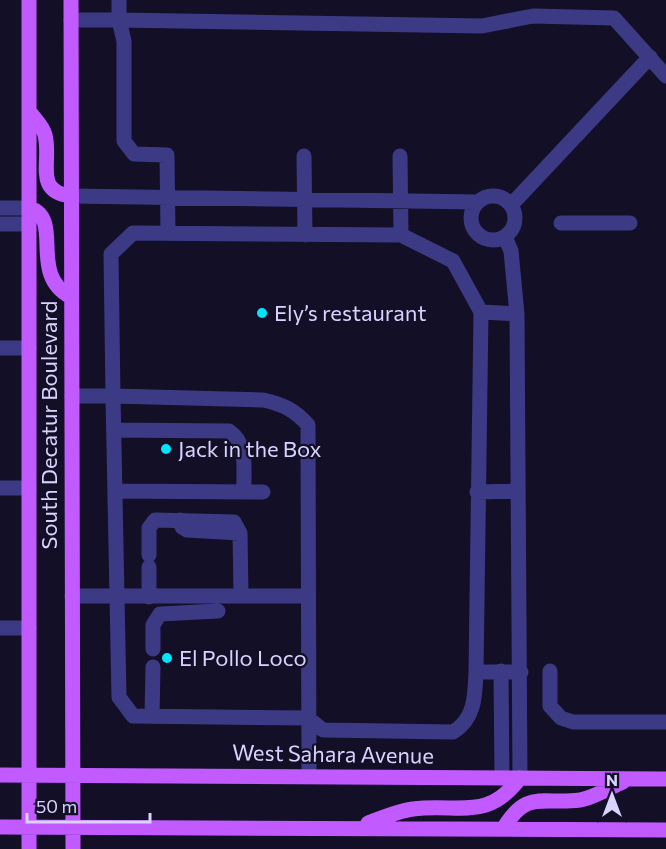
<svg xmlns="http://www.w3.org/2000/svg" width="666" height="849" font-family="Commissioner,sans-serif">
  <rect width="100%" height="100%" fill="#130f26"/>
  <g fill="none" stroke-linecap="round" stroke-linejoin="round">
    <path stroke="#3d3a85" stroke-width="15" d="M71,20H119V0
      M304,156L305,235
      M400,156L401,235
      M71,196L478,202
      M471 218a22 22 0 1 1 44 0a22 22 0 1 1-44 0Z
      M511,205L650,57
      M0,208H29
      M561,223H630
      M0,224H29
      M168,233L167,155L134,154L124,141V41L119,20L482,26L533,16L614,18L666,76
      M505,237L511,251L517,314L520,778
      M481,312L517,314
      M0,348H29
      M72,396H113L119,697L133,716L308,718L323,730L453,732C475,719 475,696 476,672H521
      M114,430L229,431C249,444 243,470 244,492
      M0,488H29
      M115,491L263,492
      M477,492L518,491
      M180,520L182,527L187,530L240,533
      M149,555V528L155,520L234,522L240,533L241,596
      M149,567V597
      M72,596H308
      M0,628H29
      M153,649V625L160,614L218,611
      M501,671L502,778
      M550,671V706L561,718L573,722H666
      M152,716L153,667
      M309,776L308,425C295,410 282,404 263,400L113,396L111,254L133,233L401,235L453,261L481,312L476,672"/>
    <path stroke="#c25bff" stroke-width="15" d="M29,0V849
      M71,0L73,849
      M29,111C34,118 43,126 45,135C52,161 33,192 71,196
      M29,208C65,218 27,274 71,297
      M0,775L666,779
      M368,823C382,818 398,811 413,809C459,803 487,822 520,778
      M0,827L666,830
      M503,829C527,789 542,805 580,800C594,798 610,787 623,782"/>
  </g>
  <g fill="#00e5ff" stroke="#130f26" stroke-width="2">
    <circle cx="262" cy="313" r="6"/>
    <circle cx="166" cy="449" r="6"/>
    <circle cx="167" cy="658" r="6"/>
  </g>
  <g text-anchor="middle" stroke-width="4.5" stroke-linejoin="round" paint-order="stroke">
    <g font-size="22" fill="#d9d4ff" stroke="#130f26" text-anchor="start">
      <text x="274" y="321">Ely’s restaurant</text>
      <text x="178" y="457">Jack in the Box</text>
      <text x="179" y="666">El Pollo Loco</text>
    </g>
    <g font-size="22" fill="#d9d4ff" stroke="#130f26">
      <text transform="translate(49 425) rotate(-90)" y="8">South Decatur Boulevard</text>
      <text transform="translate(333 754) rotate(1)" y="8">West Sahara Avenue</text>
    </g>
  </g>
  <g transform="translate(612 795)" stroke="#130f26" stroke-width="4.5" paint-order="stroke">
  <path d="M0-4.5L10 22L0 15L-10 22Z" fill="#d9d4ff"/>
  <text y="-9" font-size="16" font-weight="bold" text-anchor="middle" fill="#d9d4ff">N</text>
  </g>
  <path d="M27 813v9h123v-9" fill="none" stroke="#d9d4ff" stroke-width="3"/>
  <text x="36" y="813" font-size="18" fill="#d9d4ff" stroke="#130f26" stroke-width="4.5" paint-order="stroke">50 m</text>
</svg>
